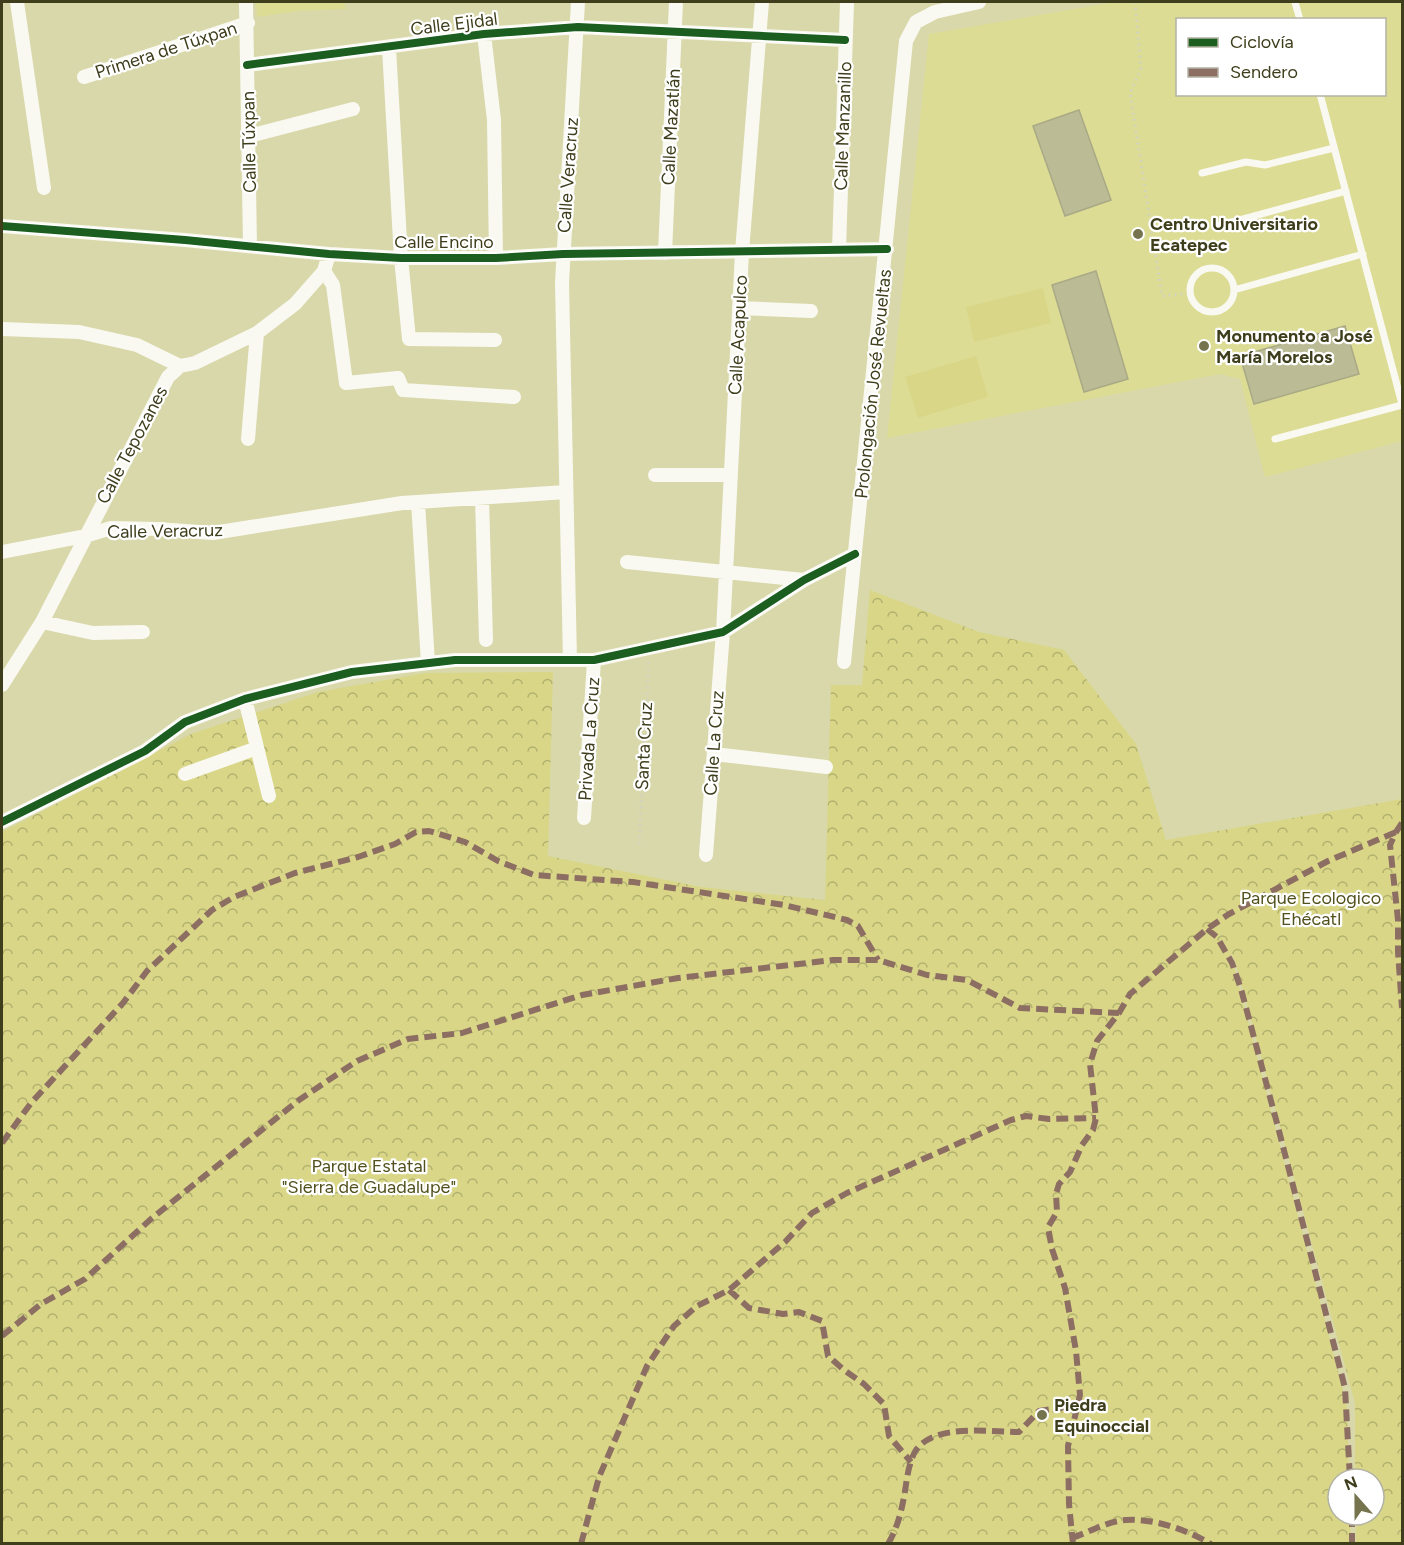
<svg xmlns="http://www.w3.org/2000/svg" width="1404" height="1545" font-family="Figtree,sans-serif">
  <defs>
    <pattern id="park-crowns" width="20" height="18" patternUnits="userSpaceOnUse" patternTransform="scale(1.5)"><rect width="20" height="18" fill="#d9d787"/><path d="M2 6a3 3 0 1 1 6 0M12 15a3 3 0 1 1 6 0" fill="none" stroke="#b1b06e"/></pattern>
  </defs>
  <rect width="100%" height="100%" fill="#d8d8aa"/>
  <path fill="#dcdc95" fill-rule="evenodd" d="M256,2H344L346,9L300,11L257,17Z
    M1115,2H1402V441L1265,477L1240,379L1220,374L887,438L929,34ZM1178,20H1384V94H1178Z"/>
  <path fill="#d9d787" d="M1043,288L1051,323L974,342L966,307Z
    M976,356L988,397L918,418L905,377Z"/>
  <path fill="url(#park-crowns)" d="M870,590L979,632L1064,650L1136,744L1166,840L1402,799V1543H1356V1515H1374V1479H1355V1403L1235,961L1216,928L1231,955L1347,1406L1349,1479H1338V1515H1350L1351,1543L2,1544V832L191,734L318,692L425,673L553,672L548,856L701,887L825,900L831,685H862Z"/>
  <path fill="#bbbb96" stroke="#a9a985" stroke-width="1.5" d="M1079,110L1111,200L1065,216L1033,126Z
    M1096,271L1128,379L1084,392L1052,285Z
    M1345,326L1359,374L1254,404L1240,356Z"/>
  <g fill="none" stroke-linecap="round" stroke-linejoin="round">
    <path stroke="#d2d2c4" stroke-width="3" stroke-dasharray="1.5 4.5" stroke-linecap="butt" d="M1135,2L1141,69L1130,93L1162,296L1190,293
      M639,844L649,661"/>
    <path stroke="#f9f9f2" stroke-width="7" d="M1295,2L1300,20
      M1320,94L1402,404
      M1202,173L1246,162L1265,165L1334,148
      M1217,226L1346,191
      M1190 290a22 22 0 1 1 44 0a22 22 0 1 1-44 0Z
      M1234,290L1363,254
      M1275,439L1402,405"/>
    <path stroke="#f9f9f2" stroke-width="14" d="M17,2L44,188
      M246,2L250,246
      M484,34L494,120L496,258
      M389,48L401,258L409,339L495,340
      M247,65L484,34L578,27L845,40
      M84,77L248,23
      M249,136L353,109
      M2,226L185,240L329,254L401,258H496L563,254L887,249
      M839,250L847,2
      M665,253L676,2
      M324,271L333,285L346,383L398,378L403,390L514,397
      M739,308L811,311
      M2,329L79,332L137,345L180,366L195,363L257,333L295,304L324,271L329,254
      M248,439L257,333
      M655,475H731
      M482,498L486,640
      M418,502L428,663
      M2,552L85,536L111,528L158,529L213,533L402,503L566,492
      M627,562L804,580
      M42,622L93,633L143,632
      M570,660L562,283L578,2
      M844,662L906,41L916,22L935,12L979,2
      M2,685L42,622L168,377L180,366
      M245,699L269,796
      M714,754L826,767
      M185,774L257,748
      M584,818L594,660
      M2,822L145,751L185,722L245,699L352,672L455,660H594L723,632L804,580L855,554
      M706,855L723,632L742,252L762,2"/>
    <path stroke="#8d6e63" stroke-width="6" stroke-dasharray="12 6" stroke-linecap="butt" d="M1402,823L1396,832L1390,845L1398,920V952L1402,1008
      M1207,929L1217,937L1232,963L1241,989L1278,1127L1345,1388L1350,1479
      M2,1143L31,1103L123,1003L147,971L212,910L234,897L295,873L358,857L395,844L416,832L429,831L465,842L498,861L534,875L633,882L784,905L847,920L858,926L878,960
      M729,1290L749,1308L783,1314L799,1312L822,1321L828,1356L844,1370L864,1384L884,1404L889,1436L911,1462
      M2,1336L41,1304L85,1279L151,1219L299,1100L357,1061L408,1039L462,1033L582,995L678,978L833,960H878L927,975L967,980L1020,1008L1119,1013
      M1352,1515V1544
      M1072,1538C1089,1532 1108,1521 1126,1520C1154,1518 1187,1530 1211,1544
      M581,1544L599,1477L647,1366L674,1326L697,1306L729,1290L785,1242L812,1213L847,1193L1011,1120L1026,1116L1049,1119L1096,1118
      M888,1544C898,1527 902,1509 905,1491C907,1478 909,1461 916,1450C935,1423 991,1432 1019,1432L1039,1411L1066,1407L1076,1412
      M1073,1544L1069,1504L1068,1446L1080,1395L1076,1351L1065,1288L1052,1249L1048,1227L1057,1212L1056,1194L1059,1184L1070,1172L1082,1145L1093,1130L1096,1118L1090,1064L1097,1041L1119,1013L1130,994L1207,929L1229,914L1328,861L1396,832"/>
    <defs>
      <path id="cycleway" d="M247,65L484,34L578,27L845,40
        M2,226L185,240L329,254L401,258H496L563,254L887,249
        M2,822L145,751L185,722L245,699L352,672L455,660H594L723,632L804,580L855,554"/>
    </defs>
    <use href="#cycleway" stroke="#fff" stroke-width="11"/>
    <use href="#cycleway" stroke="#1b5e20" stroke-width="8"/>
  </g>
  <g fill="#75744e" stroke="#fff" stroke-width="2">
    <circle cx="1138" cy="234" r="6"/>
    <circle cx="1204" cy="346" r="6"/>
    <circle cx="1042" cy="1415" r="6"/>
  </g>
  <g text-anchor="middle" stroke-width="4.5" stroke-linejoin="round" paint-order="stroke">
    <g font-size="18" fill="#3f3e1c" stroke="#fff">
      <text transform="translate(454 24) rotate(-7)" y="6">Calle Ejidal</text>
      <text transform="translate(166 50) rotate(-18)" y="6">Primera de Túxpan</text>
      <text transform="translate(843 126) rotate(-88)" y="6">Calle Manzanillo</text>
      <text transform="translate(671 127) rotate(-87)" y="6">Calle Mazatlán</text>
      <text transform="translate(249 142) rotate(-91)" y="6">Calle Túxpan</text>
      <text transform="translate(568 175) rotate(-86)" y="6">Calle Veracruz</text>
      <text x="444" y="248">Calle Encino</text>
      <text transform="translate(738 335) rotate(-87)" y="6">Calle Acapulco</text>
      <text transform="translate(873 384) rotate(-84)" y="6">Prolongación José Revueltas</text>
      <text transform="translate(132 445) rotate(-62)" y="6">Calle Tepozanes</text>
      <text transform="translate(165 531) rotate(-1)" y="6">Calle Veracruz</text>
      <text transform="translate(589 739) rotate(-86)" y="6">Privada La Cruz</text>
      <text transform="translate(714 743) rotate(-86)" y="6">Calle La Cruz</text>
      <text transform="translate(644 746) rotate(-87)" y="6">Santa Cruz</text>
    </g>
    <g font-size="18" font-weight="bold" fill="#3f3e1c" stroke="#fff" text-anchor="start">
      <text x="1150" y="230">Centro Universitario<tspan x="1150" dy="21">Ecatepec</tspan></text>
      <text x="1216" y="342">Monumento a José<tspan x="1216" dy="21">María Morelos</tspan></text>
      <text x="1054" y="1411">Piedra<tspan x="1054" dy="21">Equinoccial</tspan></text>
    </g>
    <g font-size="18" fill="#52511d" stroke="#fff">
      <text x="1311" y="904">Parque Ecologico<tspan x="1311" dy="21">Ehécatl</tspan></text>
      <text x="369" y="1172">Parque Estatal<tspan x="369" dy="21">"Sierra de Guadalupe"</tspan></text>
    </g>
  </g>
  <rect width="1404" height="1545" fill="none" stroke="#3f3e1c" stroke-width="6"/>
  <rect x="1176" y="18" width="210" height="78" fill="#ffffff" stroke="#b2b2a4" stroke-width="1.5"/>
  <rect x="1188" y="38" width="30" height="9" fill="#1b5e20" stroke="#b2b2a4" stroke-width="1.5"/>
  <text x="1230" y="48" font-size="18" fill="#3f3e1c">Ciclovía</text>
  <rect x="1188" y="68" width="30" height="9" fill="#8d6e63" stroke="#b2b2a4" stroke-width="1.5"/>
  <text x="1230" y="78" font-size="18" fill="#3f3e1c">Sendero</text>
  <g transform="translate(1356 1497) rotate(339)"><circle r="28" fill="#ffffff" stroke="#b2b2a4" stroke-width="1.5"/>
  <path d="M0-4.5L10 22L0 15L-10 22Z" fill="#75744e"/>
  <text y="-9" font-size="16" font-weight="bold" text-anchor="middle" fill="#3f3e1c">N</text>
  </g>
</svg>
